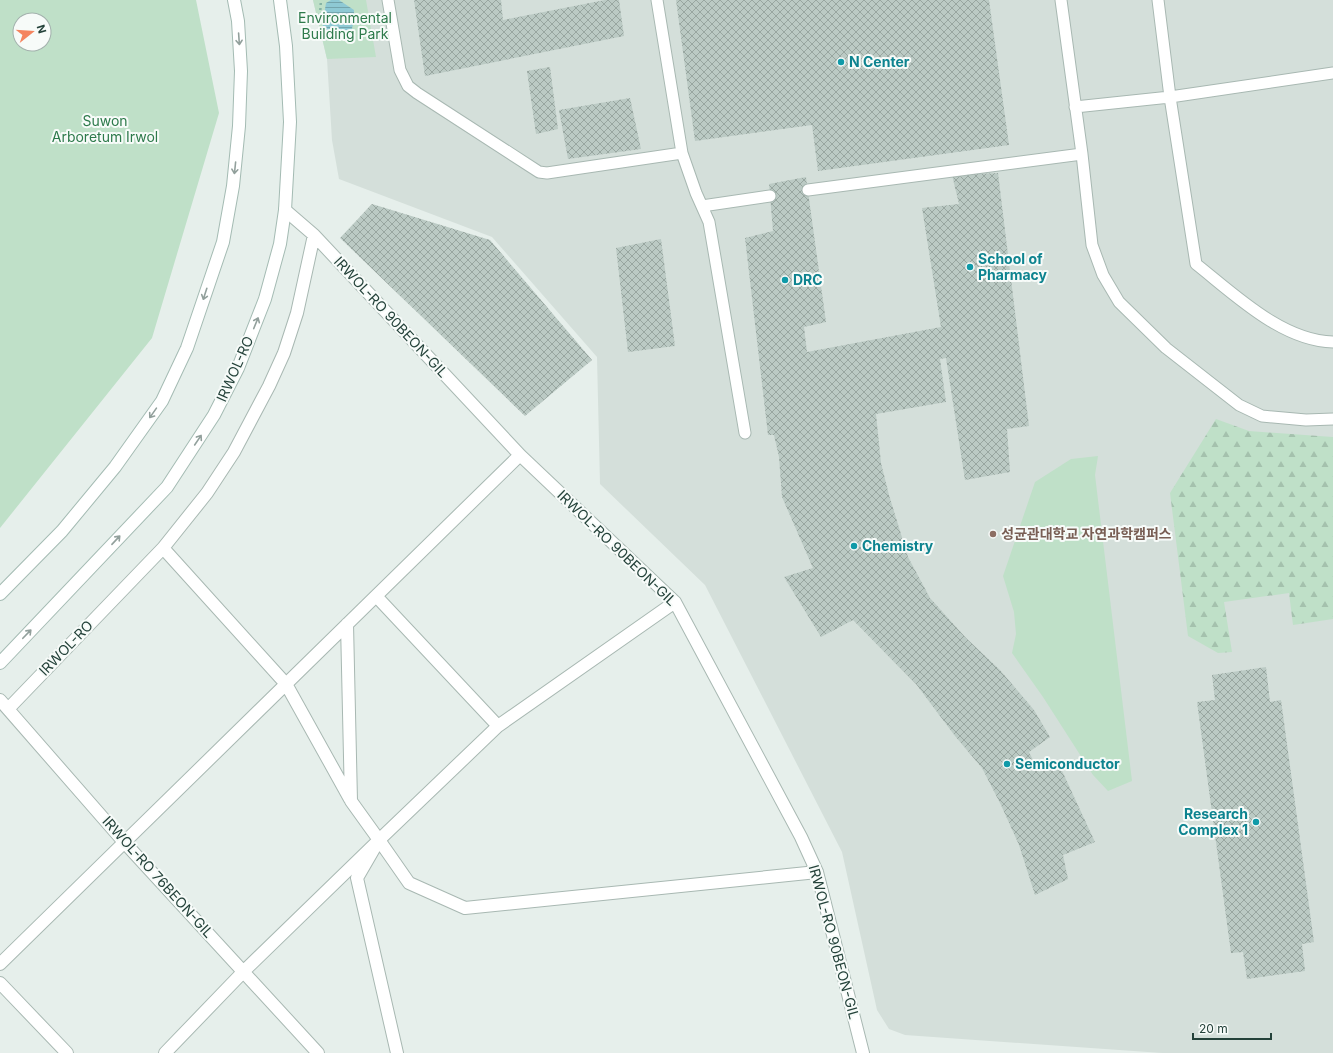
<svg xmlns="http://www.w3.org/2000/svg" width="1333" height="1053" font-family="Inter,'Noto Sans KR',sans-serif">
  <defs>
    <pattern id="forest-firs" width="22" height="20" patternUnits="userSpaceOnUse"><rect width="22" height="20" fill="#bfe0c8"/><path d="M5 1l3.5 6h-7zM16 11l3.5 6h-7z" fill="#a4c1ad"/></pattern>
    <pattern id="water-rules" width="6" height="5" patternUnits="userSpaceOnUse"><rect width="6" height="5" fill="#8ec9d4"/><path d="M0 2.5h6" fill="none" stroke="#74a5ad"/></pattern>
    <pattern id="building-cross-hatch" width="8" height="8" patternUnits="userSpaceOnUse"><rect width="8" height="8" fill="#bbcac4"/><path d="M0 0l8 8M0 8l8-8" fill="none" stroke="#98a6a0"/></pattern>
  </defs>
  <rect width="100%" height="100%" fill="#e6efeb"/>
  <path fill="#d4dfda" d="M313,0H1333V1053H1162L905,1035L889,1029L877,1010L842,852L705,585L600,484L597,357L492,237L339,179L332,140L327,59Z"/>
  <path fill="url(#forest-firs)" d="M1216,419L1249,431L1333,437V619L1293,625L1289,593L1224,602L1232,652L1218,653L1188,636L1170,493Z"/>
  <path fill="#bfe0c8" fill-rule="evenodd" d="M0,0H196L219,113L152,338L0,528ZM20,20H44V44H20Z
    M313,0H366L376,57L327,59Z
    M1098,456L1095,475L1132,781L1108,791L1093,775L1043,697L1012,653L1016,634L1014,612L1003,576L1035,482L1071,459Z"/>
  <path fill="url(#water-rules)" d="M331,0H339L354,10C354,21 353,30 347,40L335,38L326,34L322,23L324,15L326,3Z"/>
  <path fill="url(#building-cross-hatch)" d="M414,0H501L503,20L605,0H619L624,36L425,76Z
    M676,0H989L1009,145L818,171L812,125L695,141Z
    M550,67L558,129L536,134L527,71Z
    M630,98L641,149L568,159L559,110Z
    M998,173L1029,426L1007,429L1010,472L965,480L946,358L940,359L946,402L876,414L881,463L889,495L908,557L930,598L966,638L1000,670L1034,710L1050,737L1029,752L1039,772L1057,760L1095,842L1063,855L1068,879L1035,895L1019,845L1001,805L982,768L955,736L916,684L853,620L821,637L784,577L813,568L782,497L779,457L774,435H768L745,238L773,231L769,184L806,177L826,322L804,327L807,352L941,327L922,208L959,204L952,175Z
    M372,204L490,240L592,360L525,416L340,238Z
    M661,239L675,346L628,352L616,248Z
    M1266,667L1270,702L1281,700L1314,942L1302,944L1305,971L1247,979L1243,952L1231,953L1197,702L1215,700L1212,675Z"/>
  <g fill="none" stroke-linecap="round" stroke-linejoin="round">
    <defs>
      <path id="lane" d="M388,0L400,70L408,86L417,93L539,172L547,173L682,153
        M657,0L682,153L696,193L709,222L745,433
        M1061,0L1082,154L1092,245L1103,275L1119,302L1166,348L1239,405L1262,416L1306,420L1333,419
        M1158,0L1170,97L1196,264C1234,294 1282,341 1333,342
        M1075,107L1170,97L1333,73
        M808,190L1082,154
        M702,206L770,196"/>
      <path id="street" d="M285,210L314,235L520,455L675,602L801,837L817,872L863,1053
        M163,548L286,684L350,799
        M376,596L498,726
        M347,624L351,801L379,840L357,878L397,1053
        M0,700L124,842L318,1053
        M8,709L163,548L207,493L234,452L269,386L284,353L297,313L314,235
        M379,840L409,883L465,908L817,872
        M0,964L520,455
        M0,983L67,1053
        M165,1053L244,971L379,840L498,726L675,602"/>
      <path id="secondary" d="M0,594L62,531L115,467L162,401L187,348L223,242L233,186L239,126L241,71L238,21L234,0
        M0,663L167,487L214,415L238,368L265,299L280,244L285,210L290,122L286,46L280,0"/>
    </defs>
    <use href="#lane" stroke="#a8b8b2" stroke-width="13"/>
    <use href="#street" stroke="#a8b8b2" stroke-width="14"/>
    <use href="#secondary" stroke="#a4bbb3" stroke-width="14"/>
    <path stroke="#86b3a5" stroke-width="2.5" stroke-dasharray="2 3" stroke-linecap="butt" d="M320,15L321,0"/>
    <use href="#lane" stroke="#fff" stroke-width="11"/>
    <use href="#street" stroke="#fff" stroke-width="12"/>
    <use href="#secondary" stroke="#fff" stroke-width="12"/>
  </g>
  <defs><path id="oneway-shaft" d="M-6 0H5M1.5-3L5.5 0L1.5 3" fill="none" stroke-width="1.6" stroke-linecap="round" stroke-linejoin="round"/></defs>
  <g stroke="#92a09c">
    <use href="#oneway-shaft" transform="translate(239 39) rotate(86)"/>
    <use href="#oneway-shaft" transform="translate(235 168) rotate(96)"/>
    <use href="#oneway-shaft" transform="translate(205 294) rotate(108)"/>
    <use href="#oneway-shaft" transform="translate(256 323) rotate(-68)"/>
    <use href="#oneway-shaft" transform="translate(153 413) rotate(125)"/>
    <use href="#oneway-shaft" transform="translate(198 440) rotate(-56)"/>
    <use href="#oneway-shaft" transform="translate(116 540) rotate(-47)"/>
    <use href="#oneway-shaft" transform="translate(27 634) rotate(-46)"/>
  </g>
  <g fill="#0f9aa8" stroke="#f7fbf9" stroke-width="1.5">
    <circle cx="841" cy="62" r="4"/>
    <circle cx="970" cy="267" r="4"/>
    <circle cx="785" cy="280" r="4"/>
    <circle cx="854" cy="546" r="4"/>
    <circle cx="1007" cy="764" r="4"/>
    <circle cx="1256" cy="822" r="4"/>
  </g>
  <circle fill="#8d6e63" stroke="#f7fbf9" stroke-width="1.5" cx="993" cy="534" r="4"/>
  <g text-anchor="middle" stroke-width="4" stroke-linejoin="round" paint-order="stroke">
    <g font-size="14" fill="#2d7a4b" stroke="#f7fbf9">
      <text x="345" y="23">Environmental<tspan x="345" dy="16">Building Park</tspan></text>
      <text x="105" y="126">Suwon<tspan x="105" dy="16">Arboretum Irwol</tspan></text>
    </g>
    <g font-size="14" font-weight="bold" fill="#0d838f" stroke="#f7fbf9" text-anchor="start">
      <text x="849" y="67">N Center</text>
      <text x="978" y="264">School of<tspan x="978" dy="16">Pharmacy</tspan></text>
      <text x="793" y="285">DRC</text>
      <text x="862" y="551">Chemistry</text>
      <text x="1015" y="769">Semiconductor</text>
      <text x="1248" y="819" text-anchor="end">Research<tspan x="1248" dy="16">Complex 1</tspan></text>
    </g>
    <g font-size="14" fill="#24423a" stroke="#f7fbf9">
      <text transform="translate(391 317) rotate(47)" y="5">IRWOL-RO 90BEON-GIL</text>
      <text transform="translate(235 369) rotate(-66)" y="5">IRWOL-RO</text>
      <text transform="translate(617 548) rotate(44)" y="5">IRWOL-RO 90BEON-GIL</text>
      <text transform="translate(66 648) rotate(-46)" y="5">IRWOL-RO</text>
      <text transform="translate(158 877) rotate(48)" y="5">IRWOL-RO 76BEON-GIL</text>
      <text transform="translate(834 942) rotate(75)" y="5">IRWOL-RO 90BEON-GIL</text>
    </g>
    <g font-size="14" font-weight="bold" fill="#785e54" stroke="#f7fbf9" text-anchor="start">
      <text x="1001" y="539">성균관대학교 자연과학캠퍼스</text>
    </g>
  </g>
  <g transform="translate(32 32) rotate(73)"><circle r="19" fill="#f7fbf9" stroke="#a3b1ad"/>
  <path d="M0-3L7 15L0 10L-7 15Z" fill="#f4845f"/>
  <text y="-6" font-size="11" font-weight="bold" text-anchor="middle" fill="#24423a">N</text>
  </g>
  <path d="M1193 1033v6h78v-6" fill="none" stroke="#24423a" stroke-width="2"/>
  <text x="1199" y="1033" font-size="12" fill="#24423a" stroke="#f7fbf9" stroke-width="3" paint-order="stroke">20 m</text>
</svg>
